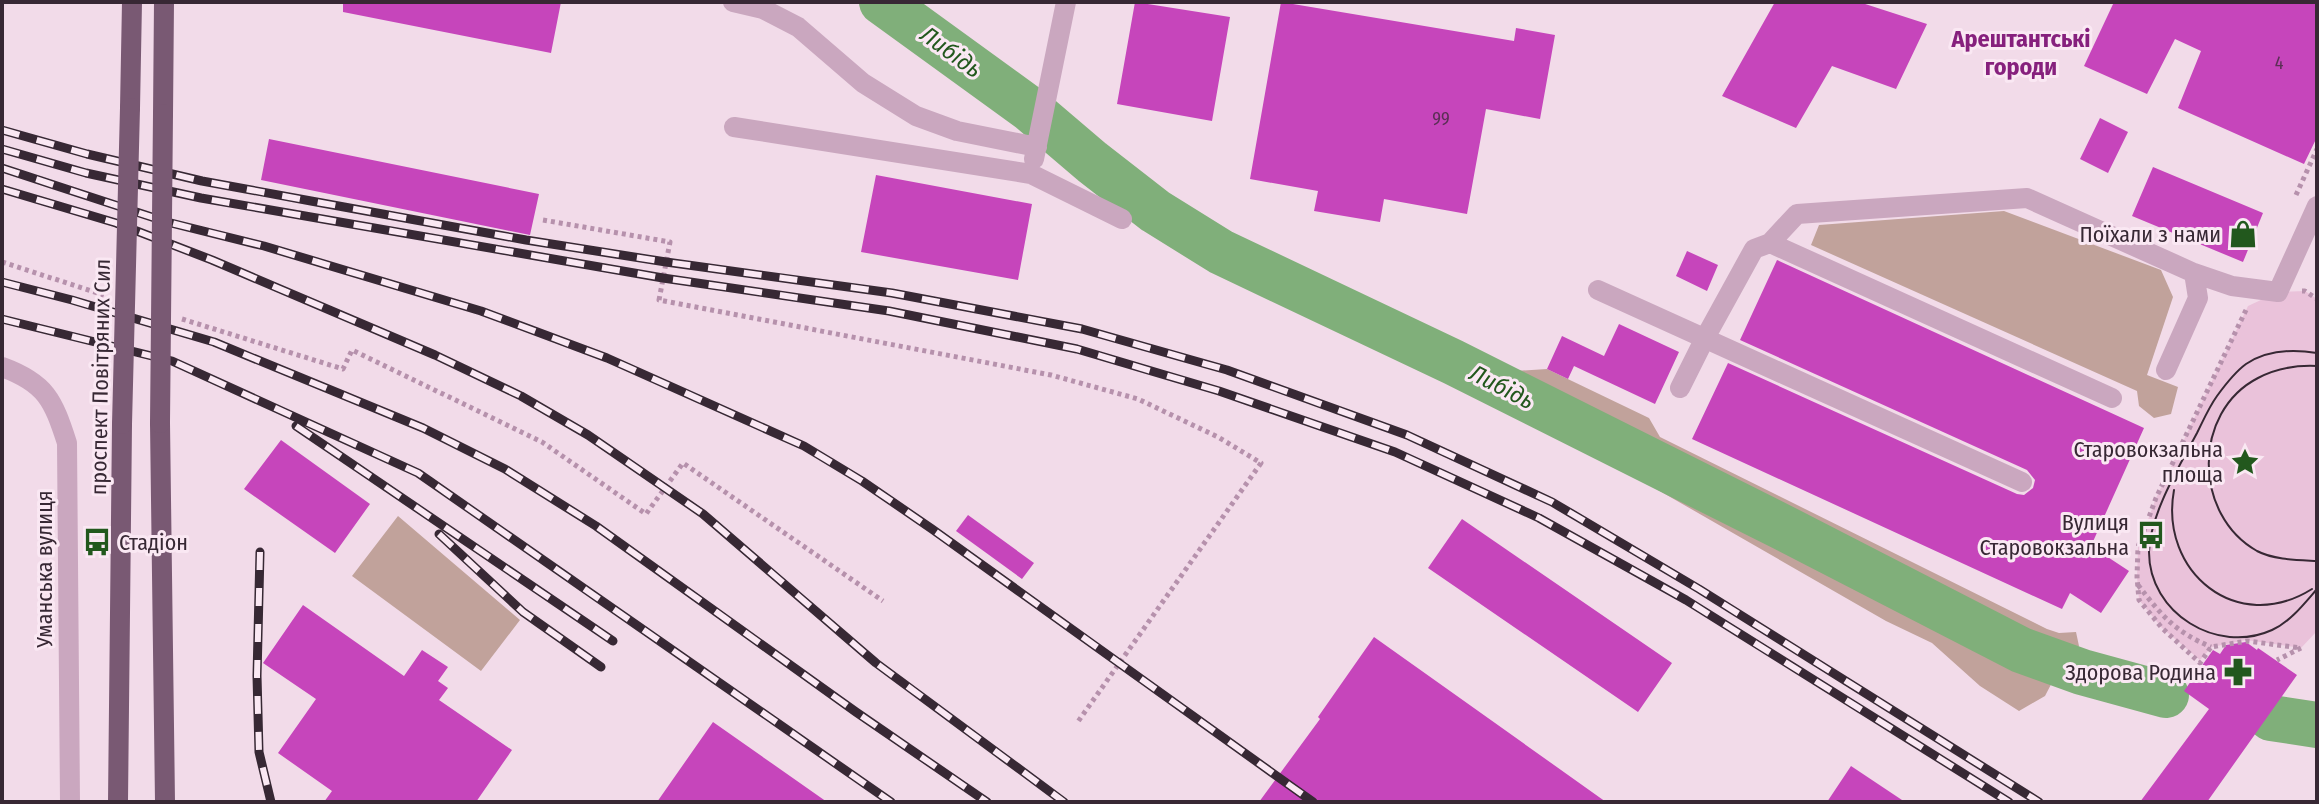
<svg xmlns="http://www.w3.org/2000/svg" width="2319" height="804" font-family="'Fira Sans Condensed',sans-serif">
  <rect width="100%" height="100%" fill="#f2dbe9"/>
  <path fill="#c1a29b" d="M2004,211L2161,270L2173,297L2147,375L2178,387L2171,414L2154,418L2139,406L2137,391L1811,245L1819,225Z
    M1547,369L1649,418L1660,437L2047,629L2059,633L2076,632L2079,646L2059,669L2045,696L2019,711L1980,686L1932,643L1886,621L1618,467L1594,446L1550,427L1513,407L1490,389L1498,372Z
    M398,516L520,620L481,671L352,576Z"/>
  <path fill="#eac2da" d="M2305,291L2317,299V631L2301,648L2246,640L2212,647L2200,660L2162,628L2139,600L2137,577L2138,547L2156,498L2248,306L2278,292Z"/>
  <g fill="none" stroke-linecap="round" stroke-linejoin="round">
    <path stroke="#80af7a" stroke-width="46" d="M882,2L1031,110L1092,162L1155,211L1221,252L1453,362L1782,527L2021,650L2082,672L2166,695
      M2271,718L2317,725"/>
  </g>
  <path fill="#c645bb" d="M343,2H561L551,53L343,12Z
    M1135,2L1230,17L1212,121L1117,104Z
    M1281,2L1514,41L1516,28L1555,35L1540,119L1486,109L1467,214L1384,199L1380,222L1314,211L1318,191L1250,179Z
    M1775,2H1859L1927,24L1896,89L1832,66L1796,128L1722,96Z
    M2114,2H2317V137L2304,164L2178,108L2201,51L2175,39L2147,94L2084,66Z
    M2100,118L2128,132L2108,173L2080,159Z
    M269,139L539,194L530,235L261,180Z
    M2153,167L2263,213L2243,262L2132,216Z
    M876,175L1032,204L1018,280L861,252Z
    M1687,251L1718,265L1707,291L1676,276Z
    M1777,260L2144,428L2091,546L2129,571L2101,613L2070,593L2062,609L1692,439L1728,363L2017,494L2024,495L2033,488L2035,480L2027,470L1740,340Z
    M1619,324L1679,352L1655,404L1574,366L1568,379L1547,369L1562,336L1604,356Z
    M281,440L370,504L335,553L244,489Z
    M968,515L1034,563L1022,579L956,531Z
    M1462,519L1672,663L1638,712L1428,568Z
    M303,605L404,676L422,650L448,667L438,681L448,688L439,700L512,750L476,802H324L332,791L278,753L316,699L263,663Z
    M1374,637L1606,802H1259L1320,719L1318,717Z
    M2246,642L2257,650L2258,648L2297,675L2207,802H2140L2209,709L2184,691L2213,650L2220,654L2226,645Z
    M713,722L827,802H657Z
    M1851,766L1905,802H1827Z"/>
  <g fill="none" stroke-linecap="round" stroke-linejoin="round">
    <path stroke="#b691ac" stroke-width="5" stroke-dasharray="4 4" stroke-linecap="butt" d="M2296,195L2317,149
      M543,220L670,242L659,300L1051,375L1138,399L1218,437L1261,463L1077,723
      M2,262L104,295
      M2302,291H2305L2317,299
      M2246,310L2156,498L2138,547L2137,577L2139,600L2162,628L2200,663L2211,647L2247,641L2301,648L2277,660
      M182,319L343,369L352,350L542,442L646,514L683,463L883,601
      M2138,585C2162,616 2174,631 2211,647"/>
    <path stroke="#caa7bf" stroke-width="20" d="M733,2L763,9L798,27L863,83L916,116L957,131L1037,147
      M734,127L1031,174L1122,219
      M1034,159L1066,2
      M1770,243L2112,398
      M2194,273L2232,286L2278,292L2317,206
      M1598,290L2022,482
      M2,367C46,383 53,400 67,443L70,802
      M1680,388L1705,338L1754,249L1770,243L1797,214L2027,198L2194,273L2198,298L2166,370"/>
    <path stroke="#795973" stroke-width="20" d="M130,108L132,2
      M163,114L164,2
      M160,423L165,802
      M118,802L122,424"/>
    <path stroke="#372834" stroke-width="2" d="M2317,353C2293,349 2267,350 2246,364C2235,372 2225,385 2217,396C2209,407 2203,421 2197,433C2179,467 2150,514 2149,552C2149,613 2217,655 2272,630C2290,622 2304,604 2317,589
      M2317,366C2296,365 2277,368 2258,378C2192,412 2193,515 2257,551C2274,560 2298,560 2317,561
      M2174,490C2159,572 2237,636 2312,589"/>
    <defs>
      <path id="rail" d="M2,130L87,154L202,181L311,201L526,240L666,262L892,293L1082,329L1227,370L1407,435L1552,502L1699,589L2039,802
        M2,149L86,173L201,198L663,278L889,311L1077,349L1219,391L1395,452L1539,518L1686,600L2009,802
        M2,168L167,222L264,246L481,311L607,358L804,446L862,481L932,529L1313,802
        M2,189L116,223L212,260L435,355L521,396L588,435L703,514L876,663L1064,802
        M2,282L72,300L214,342L423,428L505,469L596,526L856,712L987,802
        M2,319L172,361L418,473L891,802
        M296,426L613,641
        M439,534L523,612L601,667
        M260,552L257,676L259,752L271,802"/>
    </defs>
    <use href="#rail" stroke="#372834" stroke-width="9"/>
    <use href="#rail" stroke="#fae8f3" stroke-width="6" stroke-dasharray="18" stroke-linecap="butt"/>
    <path stroke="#795973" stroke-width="20" d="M160,423L163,114
      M122,424L130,108"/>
  </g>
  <defs>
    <symbol id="shop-bare" viewBox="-9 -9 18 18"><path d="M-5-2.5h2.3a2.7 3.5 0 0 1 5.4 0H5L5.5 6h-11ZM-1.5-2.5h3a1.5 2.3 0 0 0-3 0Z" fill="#22581d" stroke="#fae8f3" stroke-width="2.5" paint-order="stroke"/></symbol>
    <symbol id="sight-bare" viewBox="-9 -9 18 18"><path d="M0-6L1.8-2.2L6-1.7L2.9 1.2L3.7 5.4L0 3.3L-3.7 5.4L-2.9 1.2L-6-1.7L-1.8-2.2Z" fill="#22581d" stroke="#fae8f3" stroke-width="2.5" paint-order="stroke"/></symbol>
    <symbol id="bus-bare" viewBox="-9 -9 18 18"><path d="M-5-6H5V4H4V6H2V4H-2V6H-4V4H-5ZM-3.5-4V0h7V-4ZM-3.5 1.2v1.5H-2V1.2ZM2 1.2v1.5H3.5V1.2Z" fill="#22581d" stroke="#fae8f3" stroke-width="2.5" paint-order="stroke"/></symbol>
    <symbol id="pharmacy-bare" viewBox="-9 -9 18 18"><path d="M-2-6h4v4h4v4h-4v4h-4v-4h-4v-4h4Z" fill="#22581d" stroke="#fae8f3" stroke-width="2.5" paint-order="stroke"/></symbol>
  </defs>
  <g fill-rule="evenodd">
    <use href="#shop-bare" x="2223" y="214" width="40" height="40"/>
    <use href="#sight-bare" x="2225" y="442" width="40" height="40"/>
    <use href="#bus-bare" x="2131" y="515" width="40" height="40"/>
    <use href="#bus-bare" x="77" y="522" width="40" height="40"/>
    <use href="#pharmacy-bare" x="2218" y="652" width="40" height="40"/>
  </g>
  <g text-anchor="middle" stroke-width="6" stroke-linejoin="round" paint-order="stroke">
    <g font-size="18" fill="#5b2f56">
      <text x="2279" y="69">4</text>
      <text x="1441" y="125">99</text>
    </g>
    <g font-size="22" fill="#372834" stroke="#fae8f3" text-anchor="end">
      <text x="2221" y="242">Поїхали з нами</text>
      <text x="2223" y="457">Старовокзальна<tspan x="2223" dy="25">площа</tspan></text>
      <text x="2129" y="530">Вулиця<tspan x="2129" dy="25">Старовокзальна</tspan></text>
      <text x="119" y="550" text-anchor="start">Стадіон</text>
      <text x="2216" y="680">Здорова Родина</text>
    </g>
    <g font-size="22" fill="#372834" stroke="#fae8f3">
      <text transform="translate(100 377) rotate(-89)" y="8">проспект Повітряних Сил</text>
      <text transform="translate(44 569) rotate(-90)" y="8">Уманська вулиця</text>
    </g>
    <g font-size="24" font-weight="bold" fill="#86207d" stroke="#fae8f3">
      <text x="2021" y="47">Арештантські<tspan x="2021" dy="28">городи</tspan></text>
    </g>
    <g font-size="24" font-style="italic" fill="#22581d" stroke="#fae8f3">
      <text transform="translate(951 52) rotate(36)" y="8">Либідь</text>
      <text transform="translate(1502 387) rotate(27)" y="8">Либідь</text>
    </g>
  </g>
  <rect width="2319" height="804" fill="none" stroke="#372834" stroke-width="8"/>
</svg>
